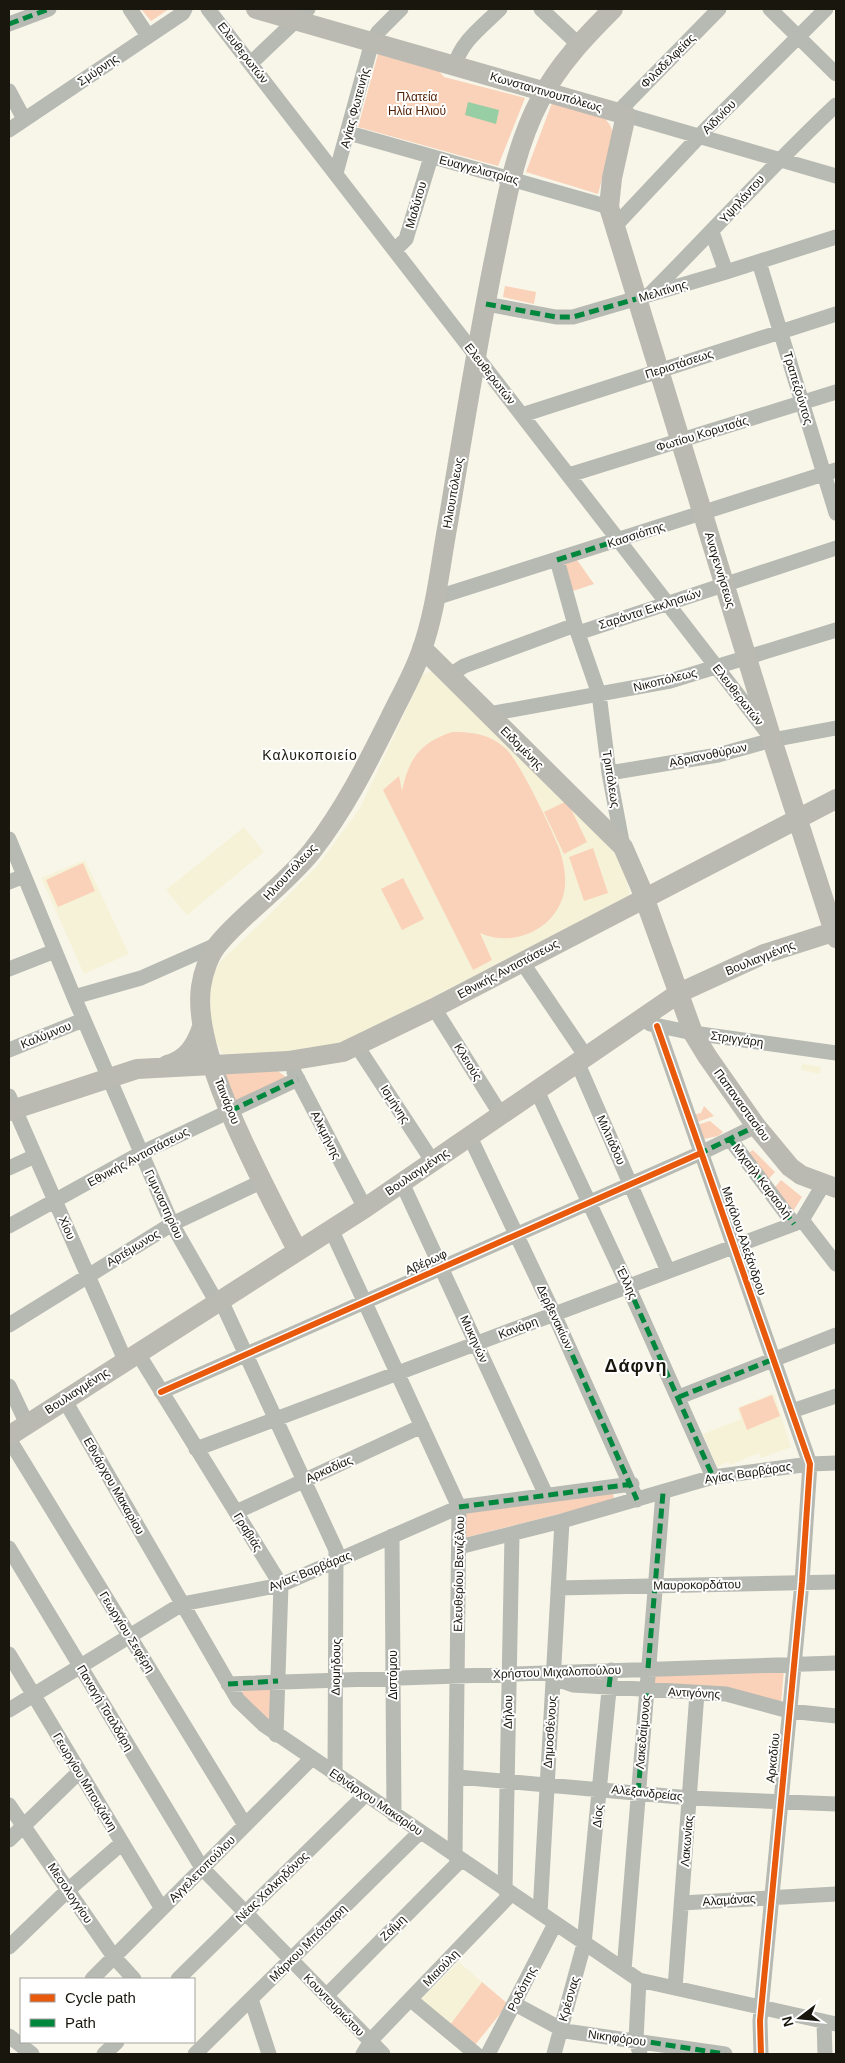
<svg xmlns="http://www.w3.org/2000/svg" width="845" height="2063" font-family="Arial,sans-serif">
  <rect width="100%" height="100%" fill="#f8f6e9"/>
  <path fill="#f6f2d7" d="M434,670L622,860L630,895L346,1042L260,1056L223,1054L215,1040L210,1016L208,983L220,962L268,916L318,865L360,808L423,674Z
    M244,827L264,852L187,915L166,890Z
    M85,860L129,954L84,974L41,878Z
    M802,1064L821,1067L820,1074L801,1070Z
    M774,1393L791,1447L761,1458L759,1453L730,1465L728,1462L717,1467L703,1434L741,1419L737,1408Z
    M459,1962L482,1982L450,2025L420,2000Z"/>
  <path fill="#fad1b9" d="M141,9H169L151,21Z
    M378,54L439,71L444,77L525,98L498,166L358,127Z
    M552,103L603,116L610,125L614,135L598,194L526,172Z
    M505,286L536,292L534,304L503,297Z
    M577,560L594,584L570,592L561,564Z
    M452,732C473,732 489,734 505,748C519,760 551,828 559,848C563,860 566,873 565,886C561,927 515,949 480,933L492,960L473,970L383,790L399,776L402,791C409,758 420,743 452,732Z
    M567,801L587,842L564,854L544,812Z
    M593,848L608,893L584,901L569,857Z
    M83,863L95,891L58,907L46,880Z
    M403,878L424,919L402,930L381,889Z
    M278,1071L287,1078L234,1102L223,1074Z
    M704,1106L714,1116L692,1124L688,1116L701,1113Z
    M710,1121L723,1132L718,1136L704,1139L693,1126Z
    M753,1150L775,1172L767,1181L747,1154Z
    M781,1180L802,1197L790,1216L772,1191Z
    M772,1395L780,1416L747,1430L739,1408Z
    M613,1491L614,1500L464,1538L466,1511Z
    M784,1669L781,1705L651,1688L654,1672Z
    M272,1686L270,1719L266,1720L241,1695L245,1687Z
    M482,1982L508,2004L475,2045L450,2025Z"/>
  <path fill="#98cea4" d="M468,102L499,110L496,124L465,115Z"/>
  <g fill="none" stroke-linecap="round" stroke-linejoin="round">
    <path stroke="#b7b9b3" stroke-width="15" d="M130,9L148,36
      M208,9L766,731
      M541,9L578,44
      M770,9L836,74
      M9,24L49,9
      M251,63L308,9
      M455,66C460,42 483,26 500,9
      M9,91L24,119
      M617,113L719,9
      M626,115L836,176
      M9,130L183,13L185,9
      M349,133L609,207
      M336,173L372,42L378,32L401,9
      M614,227L709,126L826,9
      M712,232L726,272
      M395,250L406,239L431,157
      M759,262L836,513
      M651,293C713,231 772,165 836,105
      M486,304L556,317H573L726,272L836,237
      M522,415L836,314
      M569,475L836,392
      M557,560L575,625L599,694L609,773L623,847
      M435,598L836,470
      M578,633L836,548
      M450,675L464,666L575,625
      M489,714L670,681L836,630
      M609,773L718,755L772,740L836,728
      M9,839L74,997L172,1224L212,1294L224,1307L336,1550L335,1775
      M9,882L24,876
      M522,962L587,1058
      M9,969L55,951
      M74,997L141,978L218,944
      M434,1008L501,1115
      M650,1024L693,1033L836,1053
      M657,1026L810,1464L802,1582L760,2021L761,2054
      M357,1046L433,1162
      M9,1050L83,1020
      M578,1064L668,1271
      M294,1072L365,1208
      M537,1091L628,1286L713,1477
      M9,1096L125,1360
      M470,1137L554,1314L637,1500
      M730,1139L794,1224
      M9,1168L35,1156
      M402,1183L546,1495
      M802,1220L836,1264
      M9,1226L141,1153L298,1079
      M331,1229L459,1507L455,1856
      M9,1325L172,1224L263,1181
      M137,1352L281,1585L276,1735
      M9,1386L27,1424
      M161,1392L701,1153L756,1126
      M679,1397L836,1335
      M64,1399L238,1700L264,1725L639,1980L836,2024
      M792,1411L836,1396
      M9,1439L245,1825
      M196,1449L794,1224L802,1220L823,1185
      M236,1512L422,1426
      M392,1536L394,1815
      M459,1547L562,1521L713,1477L810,1464L836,1463
      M9,1548L202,1868L383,2054
      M558,1588L836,1582
      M9,1654L162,1909
      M554,1674L559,1680L573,1685L726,1694L789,1711L836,1716
      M228,1684L836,1663
      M9,1710L182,1604L281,1585L459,1507L632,1484
      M458,1777L690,1798L836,1804
      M9,1805L114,1957L134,1979
      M9,1840L79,1772
      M505,1890L512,1535
      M682,1903L836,1894
      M540,1913L562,1521
      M9,1947L68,1890L122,1843
      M624,1970L663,1493
      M92,1979L311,1759
      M178,1979L365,1795
      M639,1980L636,2040L640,2054
      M675,1988L697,1693
      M326,1996L461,1860
      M251,1999L269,2054
      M411,2000L476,2054
      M515,2004L565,2031L725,2054
      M824,2022L825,2054
      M9,2036L32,2054
      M104,2054L117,2042
      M195,2054L420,1832
      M363,2054L372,2039L511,1894
      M488,2054L555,1924
      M554,2054L584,1944L611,1670"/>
    <path stroke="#babab2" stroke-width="20" d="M256,9L626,115L612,178L609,207L772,740L836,938
      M422,648L623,847L640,886L693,1033L707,1056L756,1126L790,1167L801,1175L836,1188
      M167,1065C187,1060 196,1045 202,1027
      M9,1111L137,1069L288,1061L343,1052L434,1008L836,799
      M297,1250C266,1188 191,1055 201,987C203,973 209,954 219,943C247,910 284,886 312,851C344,810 366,766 389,720C400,697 413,675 421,652C436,611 440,566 448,523C462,437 476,351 493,265C505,209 513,151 540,100C559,64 585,37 613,9
      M9,1436L365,1208L679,993L764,954L836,931"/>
    <path stroke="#00873e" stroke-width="5" stroke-dasharray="10 5" stroke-linecap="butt" d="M9,24L49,9
      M486,304L556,317H573L636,299
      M557,560L619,540
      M230,1111L298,1079
      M730,1139L794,1224
      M700,1150L701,1153L756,1126
      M628,1286L713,1477
      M554,1314L637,1500
      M679,1397L774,1359
      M459,1507L632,1484
      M648,1668L663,1493
      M228,1684L278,1681
      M609,1687L611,1670
      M638,1793L647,1690
      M636,2040L725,2054"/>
    <defs>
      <path id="cycleway" d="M657,1026L810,1464L802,1582L760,2021L761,2054
        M161,1392L701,1153"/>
    </defs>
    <use href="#cycleway" stroke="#fff" stroke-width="9"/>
    <use href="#cycleway" stroke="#e8590c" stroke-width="6"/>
  </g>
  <g text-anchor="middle" stroke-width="4" stroke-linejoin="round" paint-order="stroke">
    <g font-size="12" fill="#19170d" stroke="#fff">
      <text transform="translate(243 53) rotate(52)" y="4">Ελευθερωτών</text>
      <text transform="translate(668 61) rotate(-45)" y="4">Φιλαδελφείας</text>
      <text transform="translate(98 70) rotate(-34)" y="4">Σμύρνης</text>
      <text transform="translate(546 92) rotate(16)" y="4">Κωνσταντινουπόλεως</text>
      <text transform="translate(355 108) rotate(-75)" y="4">Αγίας Φωτεινής</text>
      <text transform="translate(719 117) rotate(-46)" y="4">Αϊδινίου</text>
      <text transform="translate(479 170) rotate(15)" y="4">Ευαγγελιστρίας</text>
      <text transform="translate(742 199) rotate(-48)" y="4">Υψηλάντου</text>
      <text transform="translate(416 205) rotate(-74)" y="4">Μαδύτου</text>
      <text transform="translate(663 291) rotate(-17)" y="4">Μελιτίνης</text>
      <text transform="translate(679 364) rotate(-18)" y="4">Περιστάσεως</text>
      <text transform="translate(490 374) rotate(52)" y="4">Ελευθερωτών</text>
      <text transform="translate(798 388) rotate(73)" y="4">Τραπεζούντος</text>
      <text transform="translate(702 434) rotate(-17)" y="4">Φωτίου Κορυτσάς</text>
      <text transform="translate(453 493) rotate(-80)" y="4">Ηλιουπόλεως</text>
      <text transform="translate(636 535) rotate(-18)" y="4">Κασσιόπης</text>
      <text transform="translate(720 570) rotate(73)" y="4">Αναγεννήσεως</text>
      <text transform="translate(650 609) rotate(-18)" y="4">Σαράντα Εκκλησιών</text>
      <text transform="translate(665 680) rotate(-14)" y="4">Νικοπόλεως</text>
      <text transform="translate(738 695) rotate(52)" y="4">Ελευθερωτών</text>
      <text transform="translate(522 748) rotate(45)" y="4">Ειδομένης</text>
      <text transform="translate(708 755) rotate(-12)" y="4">Αδριανοθύρων</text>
      <text transform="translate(611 779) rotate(81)" y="4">Τριπόλεως</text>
      <text transform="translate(290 872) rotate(-47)" y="4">Ηλιουπόλεως</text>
      <text transform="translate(760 958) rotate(-22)" y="4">Βουλιαγμένης</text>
      <text transform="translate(508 969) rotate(-28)" y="4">Εθνικής Αντιστάσεως</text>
      <text transform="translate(46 1035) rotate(-22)" y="4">Καλύμνου</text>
      <text transform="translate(737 1039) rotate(8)" y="4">Στριγγάρη</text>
      <text transform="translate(468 1062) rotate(58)" y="4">Κλειούς</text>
      <text transform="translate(227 1101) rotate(68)" y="4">Ταινάρου</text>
      <text transform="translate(395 1104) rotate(57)" y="4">Ισμήνης</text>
      <text transform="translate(742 1105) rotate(54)" y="4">Παπαναστασίου</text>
      <text transform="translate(326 1135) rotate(63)" y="4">Αλκμήνης</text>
      <text transform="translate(611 1140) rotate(66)" y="4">Μιλτιάδου</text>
      <text transform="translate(138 1157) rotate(-28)" y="4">Εθνικής Αντιστάσεως</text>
      <text transform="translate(417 1172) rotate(-34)" y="4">Βουλιαγμένης</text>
      <text transform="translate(762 1181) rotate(53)" y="4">Μιχαήλ Καραολή</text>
      <text transform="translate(164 1204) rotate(65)" y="4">Γυμναστηρίου</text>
      <text transform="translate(67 1228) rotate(66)" y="4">Χίου</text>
      <text transform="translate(744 1241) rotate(71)" y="4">Μεγάλου Αλεξάνδρου</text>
      <text transform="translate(133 1248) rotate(-31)" y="4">Αρτέμωνος</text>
      <text transform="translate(426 1262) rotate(-24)" y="4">Αβέρωφ</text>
      <text transform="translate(627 1283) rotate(65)" y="4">Έλλης</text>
      <text transform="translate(555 1317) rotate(65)" y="4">Δερβενακίων</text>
      <text transform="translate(518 1328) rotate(-21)" y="4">Κανάρη</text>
      <text transform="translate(474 1339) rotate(65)" y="4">Μυκηνών</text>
      <text transform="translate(77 1391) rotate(-33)" y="4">Βουλιαγμένης</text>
      <text transform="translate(329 1469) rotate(-24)" y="4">Αρκαδίας</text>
      <text transform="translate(748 1473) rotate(-9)" y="4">Αγίας Βαρβάρας</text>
      <text transform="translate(114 1486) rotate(60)" y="4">Εθνάρχου Μακαρίου</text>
      <text transform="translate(248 1532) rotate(58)" y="4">Γραβιάς</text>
      <text transform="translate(310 1571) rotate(-22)" y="4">Αγίας Βαρβάρας</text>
      <text transform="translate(459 1574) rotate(-89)" y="4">Ελευθερίου Βενιζέλου</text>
      <text transform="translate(697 1585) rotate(-1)" y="4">Μαυροκορδάτου</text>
      <text transform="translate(127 1632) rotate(58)" y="4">Γεωργίου Σεφέρη</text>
      <text transform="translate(336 1667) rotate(-89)" y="4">Διομήδους</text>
      <text transform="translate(557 1672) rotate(-2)" y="4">Χρήστου Μιχαλοπούλου</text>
      <text transform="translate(393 1675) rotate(-90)" y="4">Διστόμου</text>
      <text transform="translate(694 1693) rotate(3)" y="4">Αντιγόνης</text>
      <text transform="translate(105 1708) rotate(59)" y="4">Παναγή Τσαλδάρη</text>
      <text transform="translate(508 1712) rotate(-89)" y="4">Δήλου</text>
      <text transform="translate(550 1732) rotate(-86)" y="4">Δημοσθένους</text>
      <text transform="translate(643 1732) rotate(-85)" y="4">Λακεδαίμονος</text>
      <text transform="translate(773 1758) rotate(-84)" y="4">Αρκαδίου</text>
      <text transform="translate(85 1782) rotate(59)" y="4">Γεωργίου Μπουζιάνη</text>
      <text transform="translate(647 1793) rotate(6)" y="4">Αλεξανδρείας</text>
      <text transform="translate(376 1802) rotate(34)" y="4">Εθνάρχου Μακαρίου</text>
      <text transform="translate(598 1816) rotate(-84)" y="4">Δίος</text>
      <text transform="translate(687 1841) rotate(-85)" y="4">Λακωνίας</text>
      <text transform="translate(202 1869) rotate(-45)" y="4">Αγγελετοπούλου</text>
      <text transform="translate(272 1887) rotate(-44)" y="4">Νέας Χαλκηδόνος</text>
      <text transform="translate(70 1893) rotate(56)" y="4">Μεσολογγίου</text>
      <text transform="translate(729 1900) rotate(-4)" y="4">Αλαμάνας</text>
      <text transform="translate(393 1928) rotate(-45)" y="4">Ζαΐμη</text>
      <text transform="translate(308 1943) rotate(-45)" y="4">Μάρκου Μπότσαρη</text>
      <text transform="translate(441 1968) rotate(-46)" y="4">Μιαούλη</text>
      <text transform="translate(522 1989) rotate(-63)" y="4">Ροδόπης</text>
      <text transform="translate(569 1999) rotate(-74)" y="4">Κρέσνας</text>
      <text transform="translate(334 2005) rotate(46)" y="4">Κουντουριώτου</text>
      <text transform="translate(617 2038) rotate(8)" y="4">Νικηφόρου</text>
    </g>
    <g font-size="12" fill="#4f1d00" stroke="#fff">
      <text x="417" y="101">Πλατεία<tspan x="417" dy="14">Ηλία Ηλιού</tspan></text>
    </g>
    <g font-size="14" letter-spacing="1" fill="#19170d" stroke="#fff">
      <text x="310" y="760">Καλυκοποιείο</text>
    </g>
    <g font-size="18" font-weight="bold" letter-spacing="1" fill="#19170d" stroke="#fff">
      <text x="636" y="1372">Δάφνη</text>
    </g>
  </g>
  <rect width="845" height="2063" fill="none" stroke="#19170d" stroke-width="20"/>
  <rect x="20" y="1978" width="175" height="65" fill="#ffffff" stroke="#a3a29e"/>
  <rect x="30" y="1994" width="25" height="8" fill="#e8590c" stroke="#a3a29e"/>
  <text x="65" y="2003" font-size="15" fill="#19170d">Cycle path</text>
  <rect x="30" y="2019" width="25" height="8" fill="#00873e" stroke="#a3a29e"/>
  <text x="65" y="2028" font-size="15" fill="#19170d">Path</text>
  <g transform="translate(800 2018) rotate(254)" stroke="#ffffff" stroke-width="4" paint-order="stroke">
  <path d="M0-4L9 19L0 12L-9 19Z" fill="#19170d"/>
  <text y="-8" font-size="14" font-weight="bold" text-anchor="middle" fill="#19170d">N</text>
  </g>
</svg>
